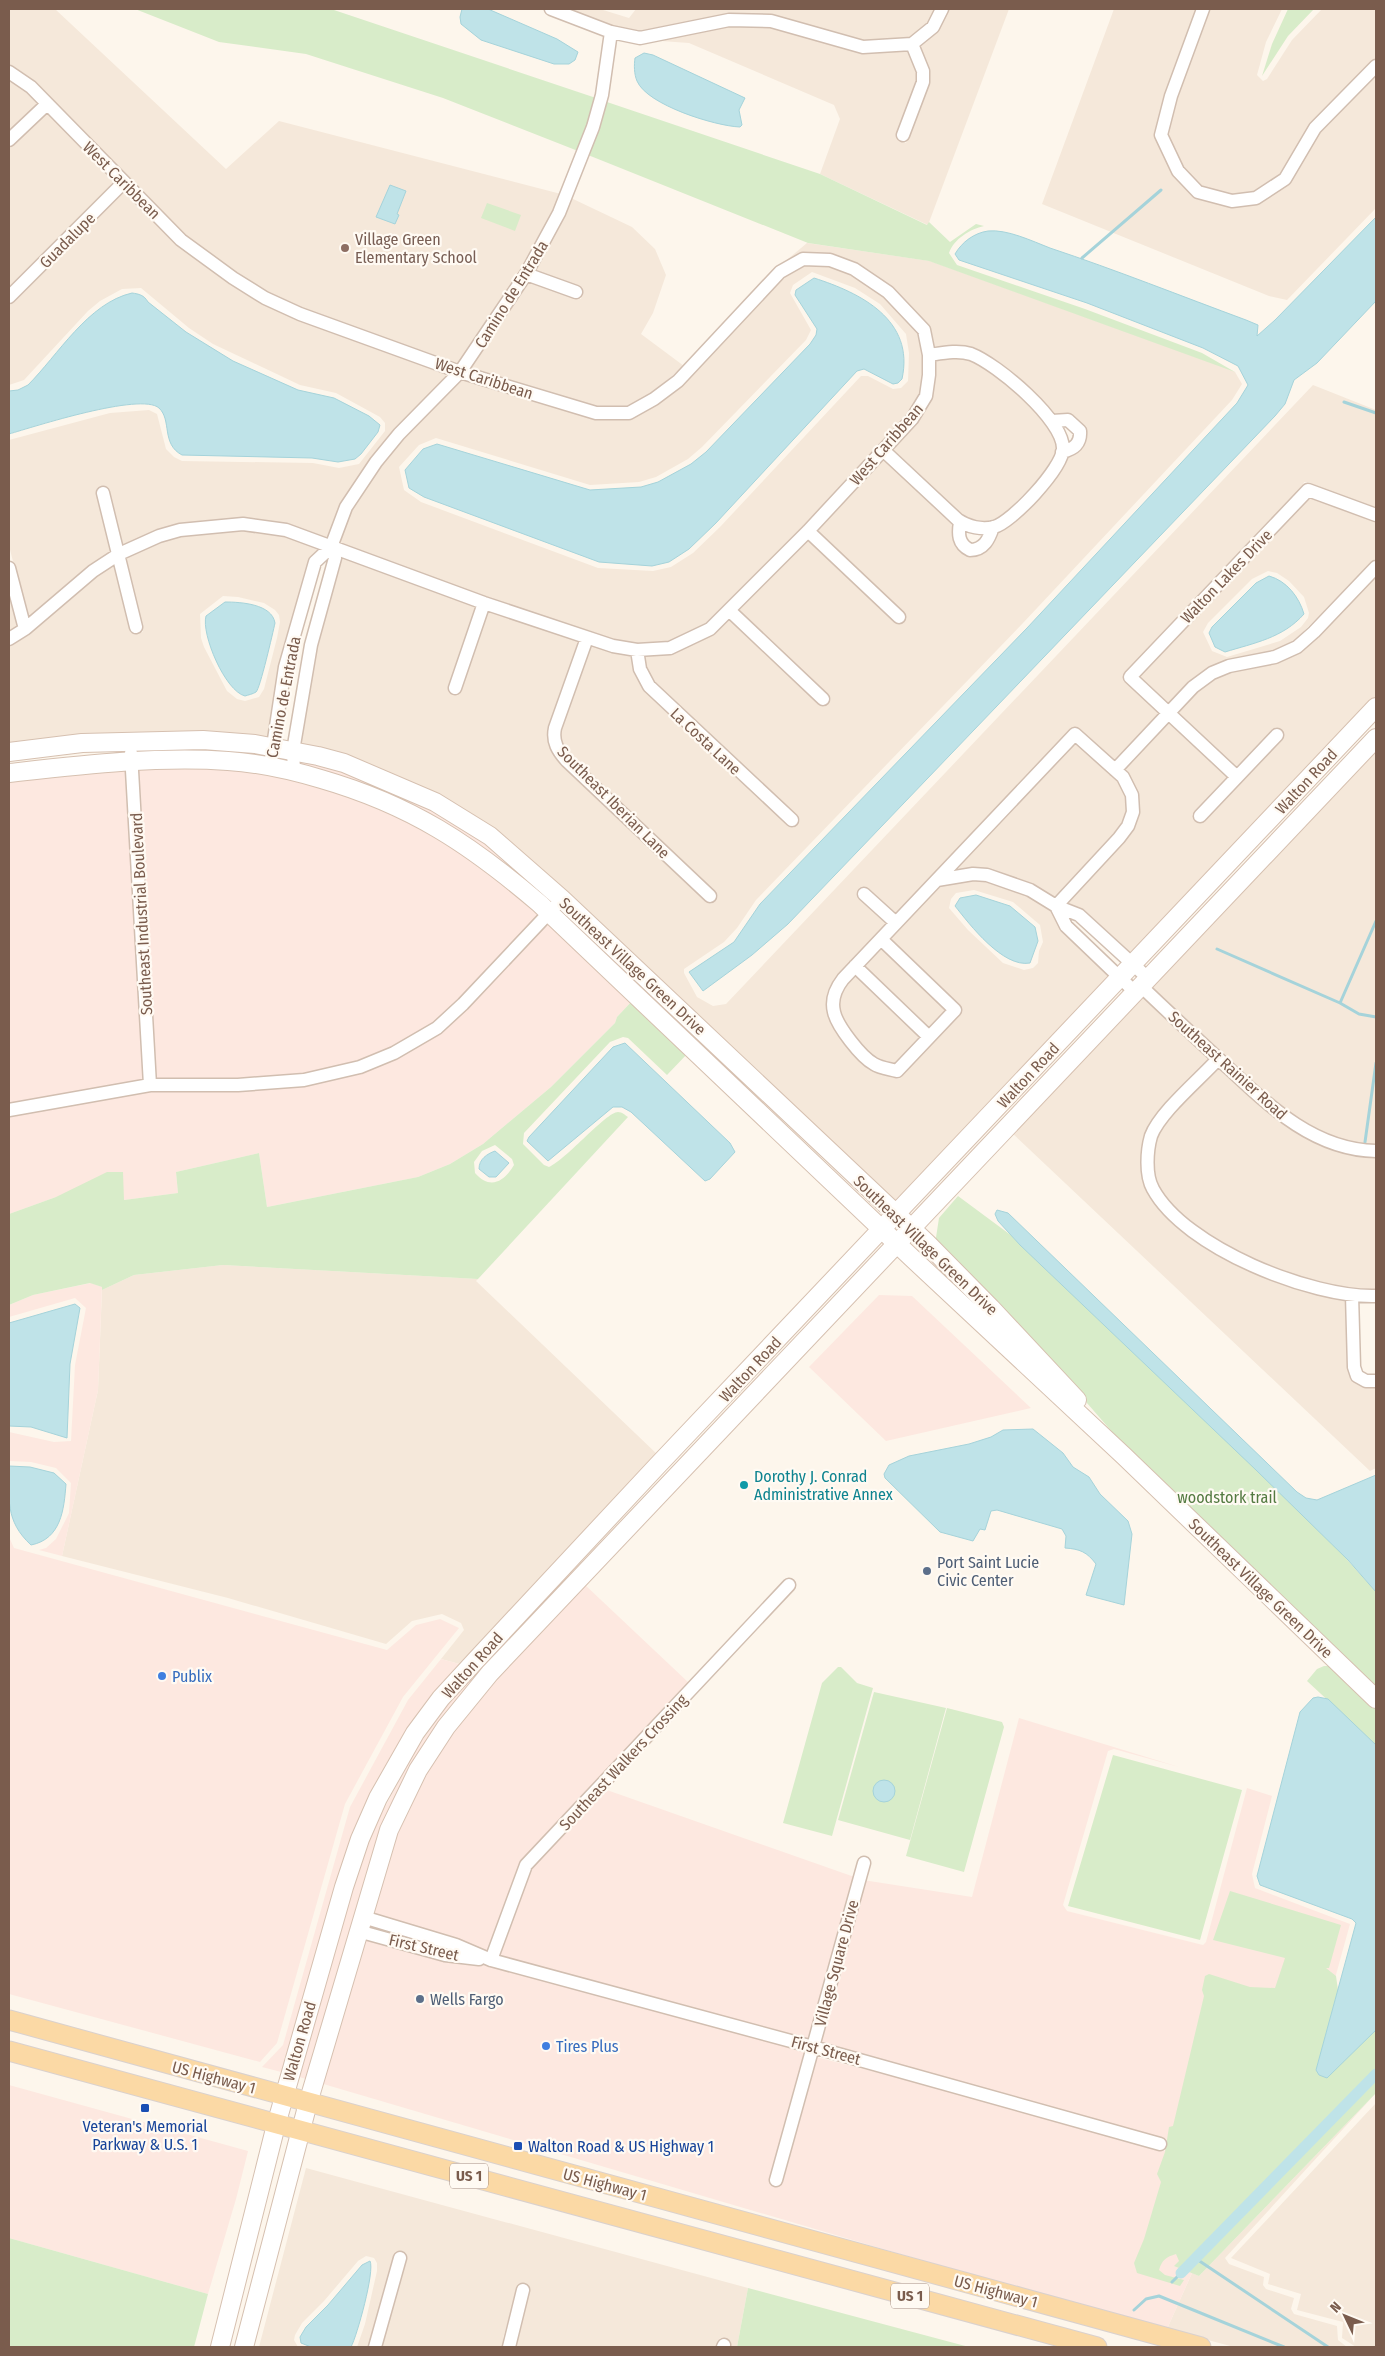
<svg xmlns="http://www.w3.org/2000/svg" width="1385" height="2356" font-family="'Fira Sans Condensed',sans-serif">
  <rect width="100%" height="100%" fill="#fdf6ec"/>
  <path fill="#f5e8da" fill-rule="evenodd" d="M9,9H55L226,169L279,121L561,194L521,271L458,366L282,300L251,284L185,236L9,66Z
    M562,9H600L629,18L636,9H935L928,23L910,39L863,42L728,14L640,32L612,27Z
    M948,9H1009L928,225L820,174L840,119L834,105L689,43L661,41L730,25L770,26L909,50L917,71L918,81L896,137L906,143L929,85L928,69L919,46L938,30Z
    M1114,9H1196L1166,94L1156,133L1172,173L1231,207L1289,183L1320,132L1376,74V208L1287,300L1269,296L1042,204Z
    M1209,9H1282L1266,42L1257,75L1263,81L1267,79L1292,40L1322,9H1376V58L1353,80L1280,175L1253,193L1232,196L1200,187L1182,169L1167,135L1176,98Z
    M9,78L39,103L9,132Z
    M47,111L116,182L9,289V149Z
    M125,190L178,244L230,283L450,374L371,458L342,504L327,540L242,518L201,521L178,525L156,531L122,546L107,487L96,489L112,551L28,619L9,546V440L110,413L149,410L157,414L166,449L174,457L182,461L313,463L339,468L359,464L385,431V423L380,417L336,393L300,385L213,344L189,328L141,288L122,289L100,301L88,311L24,380L9,385V306Z
    M571,198L632,227L655,249L666,275L653,313L641,334L684,366L650,394L627,407L596,408L469,369L529,281L581,299L583,289L535,271Z
    M807,243L930,261L1226,368L1235,372L1242,384L1232,400L1023,623L756,900L737,928L724,942L684,969V973L697,997L713,1006L726,1004L1313,385L1376,410V510L1308,482H1304L1303,486L1123,677L1161,713L1114,762L1074,727L934,875H931V878L895,916L863,887L856,894L888,923L832,984L827,999L829,1015L897,1079L901,1078L902,1074L962,1010L889,939L941,885L974,880L986,881L1028,895L1052,910L1112,977L895,1207L570,899L299,746L316,647L341,556L476,606L448,691L458,695L487,610L580,641L549,726V742L564,765L711,904L718,896L571,757L560,740V730L591,645L632,655L634,670L645,690L793,828L800,820L664,694L648,676L643,656L671,653L690,646L713,634L731,618L824,707L831,699L738,611L808,539L900,624L906,617L816,531L884,458L954,524L961,550L1008,527L1046,490L1060,473L1067,457L1077,453L1082,448L1086,437L1084,427L1077,419L1068,414L1054,415L997,362L934,348L857,265L782,264ZM974,890L1013,902L1040,925L1043,942L1039,951L1038,963L1033,968L1024,970L1003,963L968,930L949,908L951,899L956,893Z
    M805,265L829,266L852,274L884,296L919,333L924,355L921,394L907,415L804,527L706,625L668,642L637,645L614,641L485,598L338,544L351,510L380,466L403,438L462,379L630,418L682,385L784,277ZM812,272L855,288L880,304L906,334L909,353L908,381L901,388L893,389L868,376H861L720,527L693,553L671,567L653,571L598,568L421,502L404,490L399,467L419,445L436,438L590,485L639,482L656,477L688,459L702,447L806,340L811,330L790,293L793,285Z
    M960,358L969,360L990,371L1013,390L1046,421L1051,428L1057,448L1055,449L1056,452L1050,466L1037,481L1000,518L989,520V522L974,521L961,516L891,450L916,422L931,399L935,377V360Z
    M1310,496L1376,521V558L1293,642L1272,651L1227,661L1168,705L1138,677ZM1268,571L1277,573L1289,581L1304,597L1309,613L1308,618L1301,627L1280,641L1227,657L1212,651L1203,632L1208,623L1252,579Z
    M243,529L286,536L321,549L269,741L9,747V646L31,634V632L97,576L115,564L132,633L143,632L125,557L161,541L182,536ZM223,596L238,597L264,603L275,610L279,615L280,622L277,638L264,689L259,697L245,701L237,699L227,691L204,647L201,638L200,614Z
    M1376,575V698L1132,957L1066,904L1134,828L1123,770L1169,721L1229,777L1192,815L1201,823L1284,735L1276,727L1236,769L1177,713L1197,691L1216,678L1231,672L1276,662Z
    M9,590L18,626L9,632Z
    M1076,742L1118,780L1126,795L1127,811L1123,823L1114,834L1055,899L953,872Z
    M1376,747V1145H1360L1326,1135L1296,1120L1268,1098L1150,987Z
    M882,947L947,1009L929,1029L863,966Z
    M856,974L921,1036L894,1065L877,1060L856,1040L839,1012L842,990Z
    M1142,995L1210,1059L1154,1118L1145,1136L1142,1164L1201,1243L1346,1300L1349,1368L1376,1387V1468L1370,1471L1011,1132Z
    M1219,1067L1261,1106L1290,1129L1323,1145L1359,1156H1376V1290H1352L1319,1282L1273,1268L1237,1252L1207,1234L1177,1210L1157,1186L1153,1165L1156,1140L1163,1125Z
    M223,1265L478,1279L476,1281L659,1456L463,1665L441,1659L464,1630L461,1623L442,1614L412,1621L386,1644L228,1598L62,1556L98,1390L102,1290L134,1275Z
    M1376,2093L1225,2258L1229,2264L1264,2277L1263,2285L1266,2289L1294,2298L1291,2309L1294,2314L1337,2326L1338,2340L1347,2347H1234L1167,2329L1192,2273L1199,2276Z
    M1376,2103V2347H1356L1342,2338L1343,2322L1297,2310L1301,2294L1268,2284L1270,2274L1231,2258Z
    M306,2168L748,2288L737,2347H729L731,2342L720,2338L717,2347H514L530,2287L519,2283L503,2338V2347H381L407,2255L396,2251L368,2347H357L365,2324L377,2271V2263L374,2258L366,2256L358,2261L324,2301L302,2323L295,2335L294,2340L298,2347H259Z"/>
  <path fill="#fde8e0" d="M298,757L317,761L425,804L504,856L554,899L549,905L500,863L299,767Z
    M176,766L269,772L350,793L439,835L541,913L459,1000L433,1024L391,1048L358,1061L302,1074L237,1079H156L138,768Z
    M127,768L144,1080L9,1104V779Z
    M550,921L633,1000L617,1017L615,1023L551,1087L483,1144L450,1164L418,1177L267,1207L259,1153L176,1172L178,1193L124,1200L56,1197L9,1214V1116L151,1091L305,1085L441,1032L468,1008Z
    M91,1283L102,1287L98,1390L62,1556L39,1550L46,1548L56,1539L69,1513L71,1483L56,1468L31,1462L9,1461V1432L54,1442L71,1441L75,1365L86,1308L75,1298L9,1317V1305L33,1295Z
    M879,1295L912,1296L1031,1408L886,1441L809,1367Z
    M9,1537L14,1548L387,1650L416,1625L440,1619L459,1628L403,1697L345,1804L277,2043L260,2062L9,1994Z
    M569,1570L574,1575L413,1767L309,2080L296,2076L364,1846L418,1746L466,1680Z
    M583,1583L689,1683L521,1862L488,1952L370,1913L395,1833L423,1774L451,1730L494,1677Z
    M441,1659L463,1665L373,1794L285,2073L262,2067L283,2045L350,1807L408,1700Z
    M1019,1718L1179,1767L1114,1749L1108,1751L1063,1905L1067,1911L1203,1945L1206,1942L1247,1788L1272,1796L1252,1874L1255,1888L1350,1924L1310,2069L1324,2118L1270,2174L1175,2266L1192,2273L1167,2329L876,2247L320,2083L362,1938L457,1962L490,1965L805,2050L804,2054L947,2090L1165,2151L1167,2140L808,2040L499,1956L531,1869L604,1789L863,1880L972,1897Z
    M9,2085L248,2151L236,2199L208,2294L9,2238Z"/>
  <path fill="#d8ecc9" fill-rule="evenodd" d="M135,9H331L596,98L578,151L443,98L306,54L219,42Z
    M1288,9H1314L1288,36L1262,76L1272,44Z
    M607,102L820,174L927,225L929,222L950,242L976,224L984,226C970,229 954,239 949,253L957,265L1085,309L1202,353L1235,372L929,261L808,243L588,155Z
    M487,203L521,215L515,231L481,218Z
    M633,1000L688,1053L667,1075L628,1038L623,1037L610,1042L524,1133L523,1144L544,1165L549,1167C567,1159 606,1112 618,1112C622,1112 625,1115 628,1117L478,1279L223,1265L134,1275L102,1290V1287L90,1283L33,1295L9,1305V1214L56,1197L107,1172H123L124,1200L178,1193L176,1172L259,1153L267,1207L418,1177L450,1164L483,1144L551,1087L615,1023L617,1017ZM495,1145L512,1159L514,1165C504,1182 490,1190 475,1173L474,1162L482,1151Z
    M958,1196L1012,1236L1255,1468L1342,1554L1376,1592V1690L1147,1472L1060,1372L935,1244L939,1218Z
    M1324,1666H1330L1376,1707V1745L1307,1681L1317,1669Z
    M838,1667H841L857,1683L873,1688L832,1836L783,1823L822,1683Z
    M874,1692L946,1708L910,1840L838,1820Z
    M947,1708L1002,1722L1004,1727L964,1872L906,1856Z
    M1113,1755L1242,1790L1200,1940L1068,1906Z
    M1230,1891L1341,1925L1329,1968H1326L1336,1976L1338,1990L1316,2071L1376,2030V2093L1199,2276L1174,2266L1179,2261L1176,2254C1166,2257 1162,2260 1159,2270L1165,2275L1184,2280L1180,2286L1137,2273L1134,2263L1144,2239L1161,2182L1157,2174L1165,2152L1169,2127L1173,2126L1204,1996L1202,1990L1205,1976L1209,1974L1250,1987L1275,1988L1285,1958L1213,1940Z
    M9,2238L208,2294L194,2347H9Z
    M748,2288L969,2347H737Z"/>
  <path fill="#bfe3e8" stroke="#a5d3da" d="M462,9H488L557,39L578,52L575,60L569,64H554L481,40L461,24L460,17Z
    M644,53L653,55L745,98L739,110L742,125L740,127C715,126 647,105 637,81C634,74 634,65 635,58Z
    M390,185L406,191L397,214L399,215L395,224L376,217Z
    M1376,217V301L1317,363L1294,380L1285,404L1275,416L788,924L752,955L703,991L689,972L734,942L760,904L1027,628L1237,403L1248,385L1238,366L1203,348L1087,303L959,260L955,254C962,242 974,233 988,231C1007,229 1032,241 1050,248C1116,270 1181,296 1246,320L1258,325L1257,336L1275,320Z
    M814,278C861,293 915,320 902,379L898,383L893,384L864,369L857,371L716,523L689,549L669,562L652,566L599,562L424,497L409,488L405,470L423,449L437,444L590,490L641,487L658,482L691,464L706,452L810,344L816,335L817,329L795,295L796,290Z
    M132,293C139,294 144,295 148,302L186,332L233,361L298,390L334,398L369,416L380,425L378,432L361,454L355,459L338,462L312,458L182,455C161,444 172,420 159,408C141,392 33,427 9,434V391L18,390L28,385C58,355 88,303 132,293Z
    M1269,576C1287,581 1299,597 1304,614C1283,638 1254,643 1225,652L1215,647L1209,633L1212,627L1256,583Z
    M225,602C241,602 272,604 275,623C273,632 260,689 256,692C253,694 248,695 245,696C225,691 201,634 206,616Z
    M976,895L1010,906L1035,927L1038,941L1030,963C1003,968 970,925 955,906L960,898Z
    M625,1043L730,1143L735,1152L710,1179L705,1181L631,1112L622,1107H613L548,1161L527,1141L529,1137L613,1047Z
    M495,1151L509,1163L496,1177H489L479,1169C479,1159 487,1154 495,1151Z
    M997,1210L1008,1213L1297,1492L1306,1498L1317,1500L1376,1475V1592L1348,1560L1256,1470L1020,1245L998,1221L995,1214Z
    M75,1304L80,1308L70,1364L67,1438L31,1427L9,1426V1323Z
    M1033,1429L1063,1453L1073,1467L1089,1477L1100,1494L1128,1521L1132,1534L1124,1605L1086,1595L1096,1564C1087,1552 1080,1549 1065,1548L1066,1536L1062,1529L997,1510L991,1511L985,1530L980,1529L973,1541L940,1532L885,1478L884,1474L889,1465L909,1456L969,1444L991,1437L1003,1430Z
    M9,1466L30,1467L54,1473L66,1484C64,1510 61,1539 31,1545C5,1521 9,1499 9,1466Z
    M1318,1697L1328,1699L1376,1745V2030L1327,2078L1319,2075L1316,2070L1356,1923L1352,1919L1260,1885L1257,1876L1300,1712L1313,1698Z
    M873 1791a11 11 0 1 1 22 0a11 11 0 1 1-22 0Z
    M370,2261C375,2271 357,2336 351,2347H311L301,2343L300,2337L306,2327L328,2305L362,2265Z"/>
  <g fill="none" stroke-linecap="round" stroke-linejoin="round">
    <path stroke="#a5d3da" stroke-width="3" d="M1082,258L1161,190
      M1344,402L1376,413
      M1217,949L1340,1003L1359,1014L1376,1017
      M1340,1003L1376,921
      M1365,1142L1376,1063
      M1195,2258L1328,2347
      M1172,2282L1181,2273
      M1134,2310L1146,2299L1159,2296L1284,2347"/>
    <path stroke="#bfe3e8" stroke-width="11" d="M1181,2273L1376,2074"/>
    <defs>
      <path id="street" d="M551,9L611,32L640,38L729,20L771,21L863,47L912,44L933,27L942,9
        M1203,9L1171,96L1161,135L1178,171L1198,192L1232,201L1256,198L1285,179L1315,128L1376,66
        M9,72L31,87L181,240L233,278L265,298L300,314L460,372L596,413H629L654,399L678,381L780,272L803,259L830,260L854,269L888,292L924,330L929,355V375L926,396L912,419L808,531L710,629L670,648L637,650L613,646L484,603L286,530L243,524L180,530L159,536L119,554L93,571L25,629L9,639
        M903,135L923,82V71L912,44
        M9,140L47,104
        M526,274L576,292
        M9,297L124,182
        M1052,421L1068,420L1080,431C1081,444 1074,449 1062,452
        M883,450L958,520C968,527 982,530 994,527C1012,522 1062,469 1063,449C1064,420 997,364 971,354C958,350 943,353 929,355
        M103,493L136,627
        M960,522C958,534 958,544 970,550C984,550 989,539 993,527
        M808,531L899,617
        M9,568L25,629
        M730,611L823,699
        M587,638L555,728C552,742 558,751 567,761L710,896
        M637,650L640,669L649,686L792,820
        M455,688L484,603
        M131,753L150,1085
        M270,766L285,667L315,562L331,547L346,507L376,462L399,434L460,372L526,274L559,213L593,127L602,95L611,32
        M1115,770L1193,687L1212,673L1229,666L1275,657L1297,647L1314,632L1376,567
        M294,771L293,751L311,645L335,558L331,547
        M1237,777L1130,677L1308,490L1376,515
        M1200,816L1277,735
        M937,880L973,874L987,875L1030,890L1056,906L1079,915L1149,979
        M864,894L896,923
        M1056,906L1066,926L1136,993
        M881,939L955,1010L897,1071C890,1069 880,1068 874,1064C861,1057 837,1026 834,1012C831,1000 836,988 843,979L1075,734L1123,777L1132,795L1133,812L1128,826L1119,838L1056,906
        M855,966L929,1037
        M1142,987C1168,1012 1195,1037 1222,1062C1266,1103 1312,1150 1376,1151
        M1218,1059C1200,1079 1160,1112 1151,1136C1147,1150 1145,1175 1153,1189C1185,1248 1312,1298 1376,1296
        M9,1110L150,1085H238L304,1080L360,1067L394,1053L437,1028L463,1004L562,899
        M1352,1295L1354,1367L1357,1376L1366,1381H1376
        M363,1917L456,1945L491,1960L813,2047L1160,2144
        M358,1931L445,1955L479,1959
        M491,1960L526,1865L789,1585
        M776,2180L864,1863
        M375,2347L400,2258
        M509,2347L523,2290
        M723,2347L724,2345"/>
      <path id="secondary" d="M9,752L82,743L203,740L255,744L318,756L344,763L435,802L490,836L562,899L927,1243L991,1308L1077,1400
        M9,773C81,765 156,756 228,761C260,763 291,770 321,779C411,805 470,844 540,904L912,1258L1124,1456L1376,1699
        M220,2347L276,2125L344,1887L360,1839L378,1798L415,1733L441,1698L475,1661L657,1466L1376,707
        M244,2347L308,2103L389,1830L418,1770L446,1727L490,1673L1376,738"/>
      <path id="primary" d="M9,2020L1201,2347
        M9,2051L1097,2347"/>
    </defs>
    <use href="#street" stroke="#d1beb0" stroke-width="15"/>
    <use href="#secondary" stroke="#d6c0b0" stroke-width="20"/>
    <use href="#primary" stroke="#dad1cd" stroke-width="21"/>
    <use href="#street" stroke="#fff" stroke-width="12"/>
    <use href="#secondary" stroke="#fff" stroke-width="18"/>
    <use href="#primary" stroke="#fbd9a5" stroke-width="19"/>
  </g>
  <circle fill="#8d6e63" stroke="#fffaf3" stroke-width="2" cx="345" cy="248" r="5"/>
  <circle fill="#0f9aa8" stroke="#fffaf3" stroke-width="2" cx="744" cy="1485" r="5"/>
  <g fill="#5c6f8a" stroke="#fffaf3" stroke-width="2">
    <circle cx="927" cy="1571" r="5"/>
    <circle cx="420" cy="1999" r="5"/>
  </g>
  <g fill="#3f7fe0" stroke="#fffaf3" stroke-width="2">
    <circle cx="162" cy="1676" r="5"/>
    <circle cx="546" cy="2046" r="5"/>
  </g>
  <g fill="#1a4fb4" stroke="#fffaf3" stroke-width="2">
    <rect x="140" y="2103" width="10" height="10" rx="2.5"/>
    <rect x="513" y="2141" width="10" height="10" rx="2.5"/>
  </g>
  <g text-anchor="middle" stroke-width="4.5" stroke-linejoin="round" paint-order="stroke">
    <g fill="#fffaf3" stroke="#a28b7f" stroke-width="1">
      <rect x="450" y="2163.5" width="38" height="25" rx="4"/>
      <rect x="891" y="2283.5" width="38" height="25" rx="4"/>
    </g>
    <g font-size="15" font-weight="bold" fill="#7a5c4d">
      <text x="469" y="2181">US 1</text>
      <text x="910" y="2301">US 1</text>
    </g>
    <g font-size="16" fill="#7a5c4d" stroke="#fffaf3">
      <text transform="translate(122 180) rotate(45)" y="6">West Caribbean</text>
      <text transform="translate(67 240) rotate(-45)" y="6">Guadalupe</text>
      <text transform="translate(511 294) rotate(-58)" y="6">Camino de Entrada</text>
      <text transform="translate(484 378) rotate(18)" y="6">West Caribbean</text>
      <text transform="translate(886 444) rotate(-49)" y="6">West Caribbean</text>
      <text transform="translate(1226 576) rotate(-46)" y="6">Walton Lakes Drive</text>
      <text transform="translate(283 697) rotate(-79)" y="6">Camino de Entrada</text>
      <text transform="translate(706 741) rotate(43)" y="6">La Costa Lane</text>
      <text transform="translate(1306 781) rotate(-47)" y="6">Walton Road</text>
      <text transform="translate(614 802) rotate(45)" y="6">Southeast Iberian Lane</text>
      <text transform="translate(141 914) rotate(-93)" y="6">Southeast Industrial Boulevard</text>
      <text transform="translate(633 966) rotate(43)" y="6">Southeast Village Green Drive</text>
      <text transform="translate(1228 1065) rotate(42)" y="6">Southeast Rainier Road</text>
      <text transform="translate(1028 1075) rotate(-47)" y="6">Walton Road</text>
      <text transform="translate(926 1245) rotate(44)" y="6">Southeast Village Green Drive</text>
      <text transform="translate(750 1369) rotate(-47)" y="6">Walton Road</text>
      <text transform="translate(1261 1588) rotate(44)" y="6">Southeast Village Green Drive</text>
      <text transform="translate(472 1665) rotate(-48)" y="6">Walton Road</text>
      <text transform="translate(623 1762) rotate(-47)" y="6">Southeast Walkers Crossing</text>
      <text transform="translate(424 1947) rotate(13)" y="6">First Street</text>
      <text transform="translate(836 1963) rotate(-75)" y="6">Village Square Drive</text>
      <text transform="translate(299 2041) rotate(-74)" y="6">Walton Road</text>
      <text transform="translate(826 2050) rotate(15)" y="6">First Street</text>
      <text transform="translate(214 2077) rotate(15)" y="6">US Highway 1</text>
      <text transform="translate(605 2184) rotate(15)" y="6">US Highway 1</text>
      <text transform="translate(996 2291) rotate(15)" y="6">US Highway 1</text>
    </g>
    <g font-size="16" fill="#785e54" stroke="#fffaf3" text-anchor="start">
      <text x="355" y="245">Village Green<tspan x="355" dy="18">Elementary School</tspan></text>
    </g>
    <g font-size="16" fill="#0d838f" stroke="#fffaf3" text-anchor="start">
      <text x="754" y="1482">Dorothy J. Conrad<tspan x="754" dy="18">Administrative Annex</tspan></text>
    </g>
    <g font-size="16" fill="#537a41" stroke="#fffaf3">
      <text x="1227" y="1503">woodstork trail</text>
    </g>
    <g font-size="16" fill="#4e5e75" stroke="#fffaf3" text-anchor="start">
      <text x="937" y="1568">Port Saint Lucie<tspan x="937" dy="18">Civic Center</tspan></text>
      <text x="430" y="2005">Wells Fargo</text>
    </g>
    <g font-size="16" fill="#366cbe" stroke="#fffaf3" text-anchor="start">
      <text x="172" y="1682">Publix</text>
      <text x="556" y="2052">Tires Plus</text>
    </g>
    <g font-size="16" fill="#164399" stroke="#fffaf3">
      <text x="145" y="2132">Veteran's Memorial<tspan x="145" dy="18">Parkway &amp; U.S. 1</tspan></text>
      <text x="528" y="2152" text-anchor="start">Walton Road &amp; US Highway 1</text>
    </g>
  </g>
  <rect width="1385" height="2356" fill="none" stroke="#7a5c4d" stroke-width="20"/>
  <g transform="translate(1345 2316) rotate(313)" stroke="#fffaf3" stroke-width="4" paint-order="stroke">
  <path d="M0-4L9 19L0 12L-9 19Z" fill="#7a5c4d"/>
  <text y="-8" font-size="14" font-weight="bold" text-anchor="middle" fill="#7a5c4d">N</text>
  </g>
</svg>
